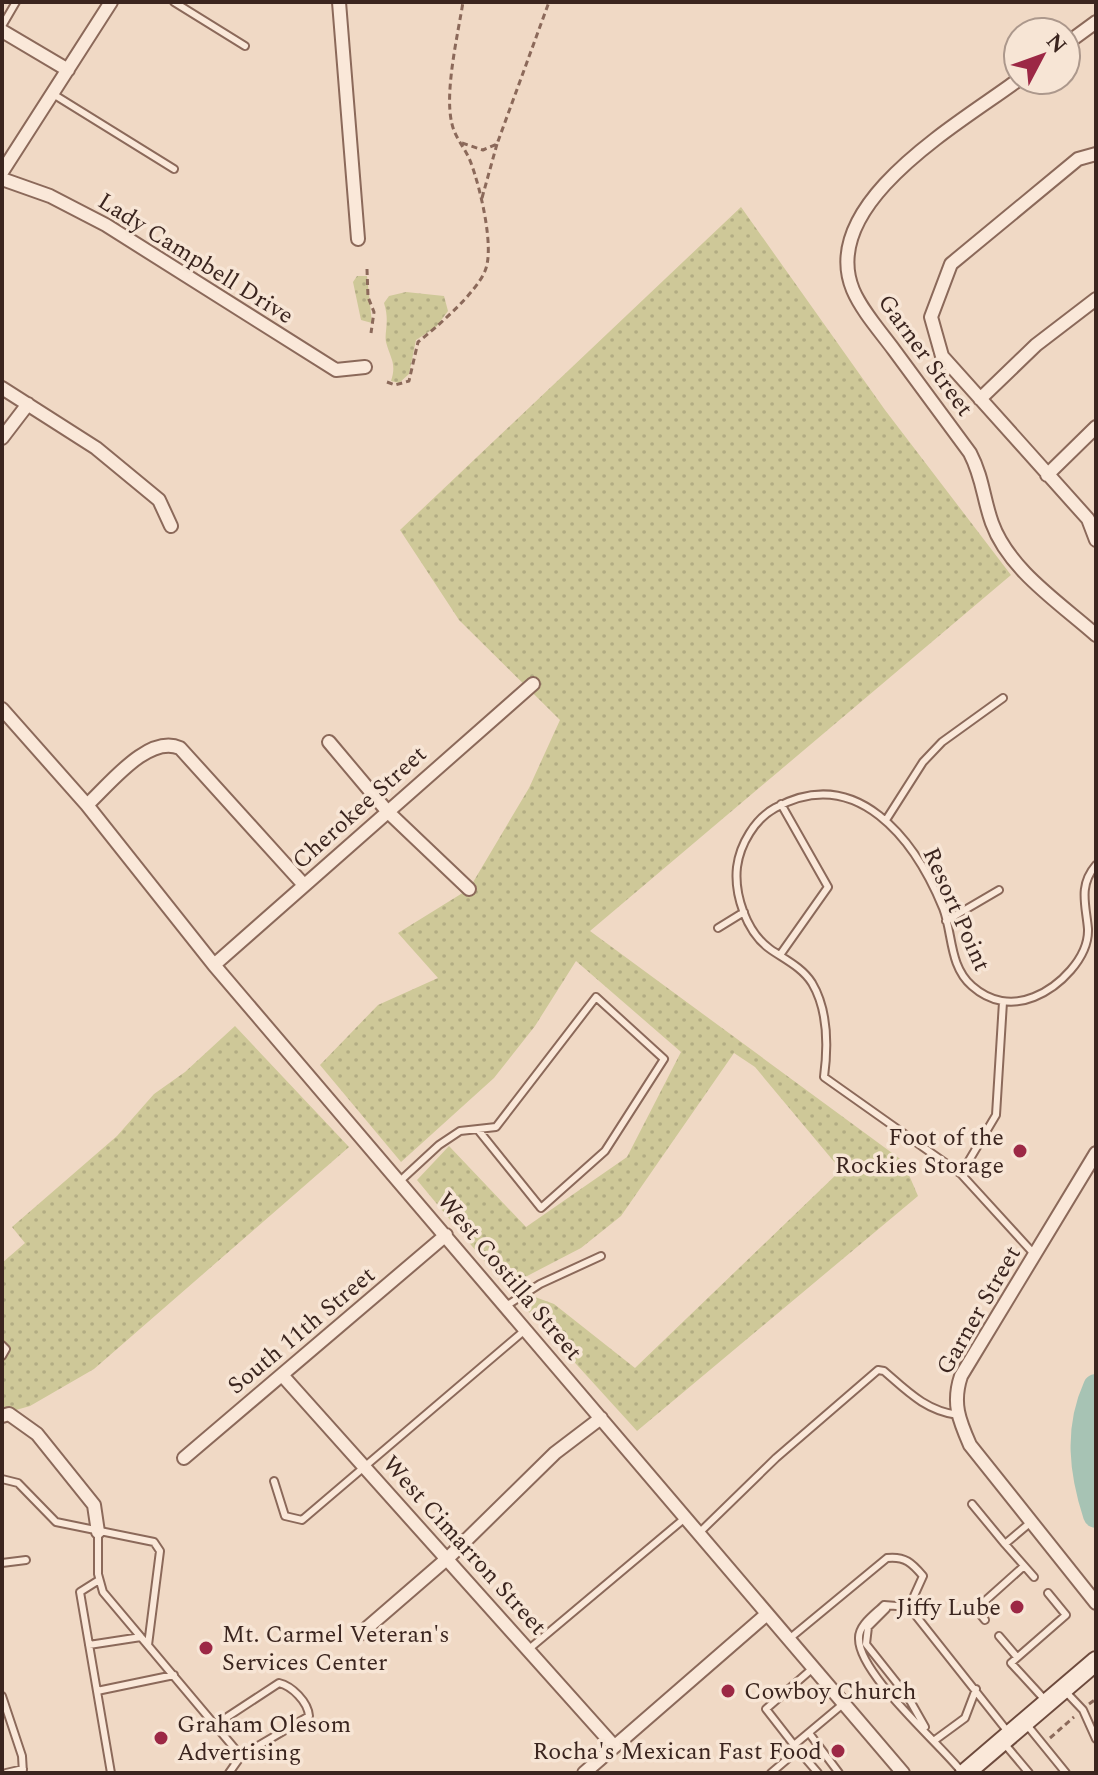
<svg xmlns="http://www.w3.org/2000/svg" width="1098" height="1775" font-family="Spectral,serif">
  <defs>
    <pattern id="grass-dots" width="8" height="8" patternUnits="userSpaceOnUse" patternTransform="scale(2)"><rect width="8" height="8" fill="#cec898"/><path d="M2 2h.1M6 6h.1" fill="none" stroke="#b2ac83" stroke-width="1.8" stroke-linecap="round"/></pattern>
  </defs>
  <rect width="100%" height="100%" fill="#f0d9c5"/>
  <path fill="url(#grass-dots)" d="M741,207L885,410L1011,575L590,931L903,1161L918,1196L637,1431L527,1310L535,1297L554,1304L635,1368L841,1170L755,1067L734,1053L621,1216L581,1248L506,1287L417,1180L449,1146L526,1227L627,1157L681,1052L576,961L535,1026L494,1078L401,1162L320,1065L378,1005L438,978L398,933L469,889L529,788L560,720L459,620L400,530Z
    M357,276H367L372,323L361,320L353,282Z
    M406,292L444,296L448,311L436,327L416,340L409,374L399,383L391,381C397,363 390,358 386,342C384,333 390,321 384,303L389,296Z
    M235,1026L349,1147L94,1369L30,1406L2,1414V1263L25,1243L12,1227L117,1136L154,1094L185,1072Z"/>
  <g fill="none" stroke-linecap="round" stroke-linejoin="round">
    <path stroke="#a7c3b4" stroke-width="26" d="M1096,1387C1077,1429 1082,1472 1096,1515"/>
    <defs>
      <path id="service" d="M174,2L245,46
        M2,26L16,2
        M53,94L174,169
        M886,820L923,762L942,742L1003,698
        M946,921L999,890
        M718,928L744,912
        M780,955L828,887L781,804
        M961,1174L996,1115L1003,1002
        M400,1181L439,1145L460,1131L496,1127L596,997L664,1059L605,1151L541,1208L479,1131
        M1035,1255L961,1174L824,1077C828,1047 828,1010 812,983C802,967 784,959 770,949C746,932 734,894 737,867C740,844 755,819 775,808C857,763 915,840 943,908C953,934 949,966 972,986C990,1002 1012,1006 1034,997C1059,987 1089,958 1088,929C1086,905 1078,886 1096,865
        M506,1306L540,1284L601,1256
        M2,1345L6,1349L2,1356
        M2,1479L18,1483L56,1522L154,1542L160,1551L148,1645
        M274,1481L285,1516L302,1520L525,1330
        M972,1504L1005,1544L1031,1522
        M98,1532V1574L103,1592L241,1756
        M699,1533L776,1458L878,1370L884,1371C907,1391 926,1411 958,1415
        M1005,1544L1034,1577
        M2,1563L26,1560
        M99,1580L80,1592L111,1773
        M886,1609L868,1627L866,1644L908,1697L925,1727
        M985,1620L976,1609L1024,1566
        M999,1636L1017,1657
        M789,1639L887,1558C905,1556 912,1563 923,1576L909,1607
        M89,1645L141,1637
        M529,1649L685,1518
        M97,1691L174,1675
        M1066,1692L1083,1710L1096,1739
        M2,1696L22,1756L23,1773
        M1045,1700L1011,1663L1066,1615L1048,1593
        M215,1725L279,1683C292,1686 308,1702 309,1716L241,1756L229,1773
        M1027,1725L1066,1773
        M809,1733L839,1773
        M935,1740L965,1718L976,1689
        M1003,1742L1029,1773
        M794,1745L766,1709L813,1668
        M961,1771C938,1742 859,1674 859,1639C858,1625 875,1614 884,1605L909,1607L1008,1732
        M6,1773L23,1769
        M771,1773L798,1750
        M818,1773L794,1745L843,1704"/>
      <path id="minor" d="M339,2L358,239
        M2,31L68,70
        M1066,44L1096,22
        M1018,80C962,122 817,203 853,290C862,311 880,331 894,350C919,384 945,419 970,453C983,478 983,498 992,523C1009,570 1060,603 1096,635
        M1096,154L1078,159L951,264L931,317L942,356L1088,519L1096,540
        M2,172L111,2
        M2,179L50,196L106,225L336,370L365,367
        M2,388L96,448L159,500L171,526
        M980,399L1036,345L1096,299
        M2,438L28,404
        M1047,475L1096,427
        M2,709L87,805L214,965L903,1773
        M329,742L387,811L469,889
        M87,805C109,785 148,734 180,748L304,885
        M214,965L533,684
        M1096,1153L961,1376C952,1403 959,1420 970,1445L1096,1603
        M282,1375L614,1746
        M2,1416L9,1414L37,1434L94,1505L98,1532
        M184,1458L446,1235
        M360,1634L449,1557L555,1453L601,1418
        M584,1773L767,1614"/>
      <path id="secondary" d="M965,1773L1096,1661"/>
    </defs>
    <use href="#service" stroke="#8b695a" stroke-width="10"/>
    <use href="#minor" stroke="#8b695a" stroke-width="16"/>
    <use href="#secondary" stroke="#6d4a3d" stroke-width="22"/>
    <path stroke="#8b695a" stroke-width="3" stroke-dasharray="6 4" stroke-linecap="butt" d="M462,143L483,150L497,144L549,2
      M482,198L497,144
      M367,269L368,297L374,312L371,333
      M387,382L395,385L409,381L418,342C437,327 476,293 485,271C495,248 480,187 471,163C466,149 455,138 452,124C444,93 458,34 463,2
      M1089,1704L1096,1699
      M1050,1738L1074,1717"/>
    <use href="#service" stroke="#fae8d9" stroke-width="6"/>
    <use href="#minor" stroke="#fae8d9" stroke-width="12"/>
    <use href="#secondary" stroke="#fae8d9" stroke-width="18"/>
  </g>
  <g fill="#9c2845" stroke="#f7e5d5" stroke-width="3">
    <circle cx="1020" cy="1151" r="8"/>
    <circle cx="1017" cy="1607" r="8"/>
    <circle cx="206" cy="1648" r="8"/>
    <circle cx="728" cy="1691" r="8"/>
    <circle cx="161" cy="1738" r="8"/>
    <circle cx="838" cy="1751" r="8"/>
  </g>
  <g text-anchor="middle" stroke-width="7" stroke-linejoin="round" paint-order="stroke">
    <g font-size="24" fill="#3b251f" stroke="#f7e5d5">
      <text transform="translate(196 258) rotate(32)" y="8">Lady Campbell Drive</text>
      <text transform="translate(926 355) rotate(54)" y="8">Garner Street</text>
      <text transform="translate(359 807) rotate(-42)" y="8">Cherokee Street</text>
      <text transform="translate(957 909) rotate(66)" y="8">Resort Point</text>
      <text transform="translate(510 1276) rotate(50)" y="8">West Costilla Street</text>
      <text transform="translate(978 1310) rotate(-60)" y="8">Garner Street</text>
      <text transform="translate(301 1330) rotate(-40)" y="8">South 11th Street</text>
      <text transform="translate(465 1545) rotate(48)" y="8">West Cimarron Street</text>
    </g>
    <g font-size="24" fill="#3b251f" stroke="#f7e5d5" text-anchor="end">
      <text x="1004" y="1145">Foot of the<tspan x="1004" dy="28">Rockies Storage</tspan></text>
      <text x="1001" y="1615">Jiffy Lube</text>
      <text x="222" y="1642" text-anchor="start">Mt. Carmel Veteran's<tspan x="222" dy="28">Services Center</tspan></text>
      <text x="744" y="1699" text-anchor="start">Cowboy Church</text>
      <text x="177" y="1732" text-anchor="start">Graham Olesom<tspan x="177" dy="28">Advertising</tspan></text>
      <text x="822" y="1759">Rocha's Mexican Fast Food</text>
    </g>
  </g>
  <rect width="1098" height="1775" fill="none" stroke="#3b251f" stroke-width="8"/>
  <g transform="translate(1042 56) rotate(49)"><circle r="38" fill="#f7e5d5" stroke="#ac988c" stroke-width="2"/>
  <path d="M0-6L14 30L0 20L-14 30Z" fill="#9c2845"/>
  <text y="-12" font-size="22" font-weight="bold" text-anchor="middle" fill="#3b251f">N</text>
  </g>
</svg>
